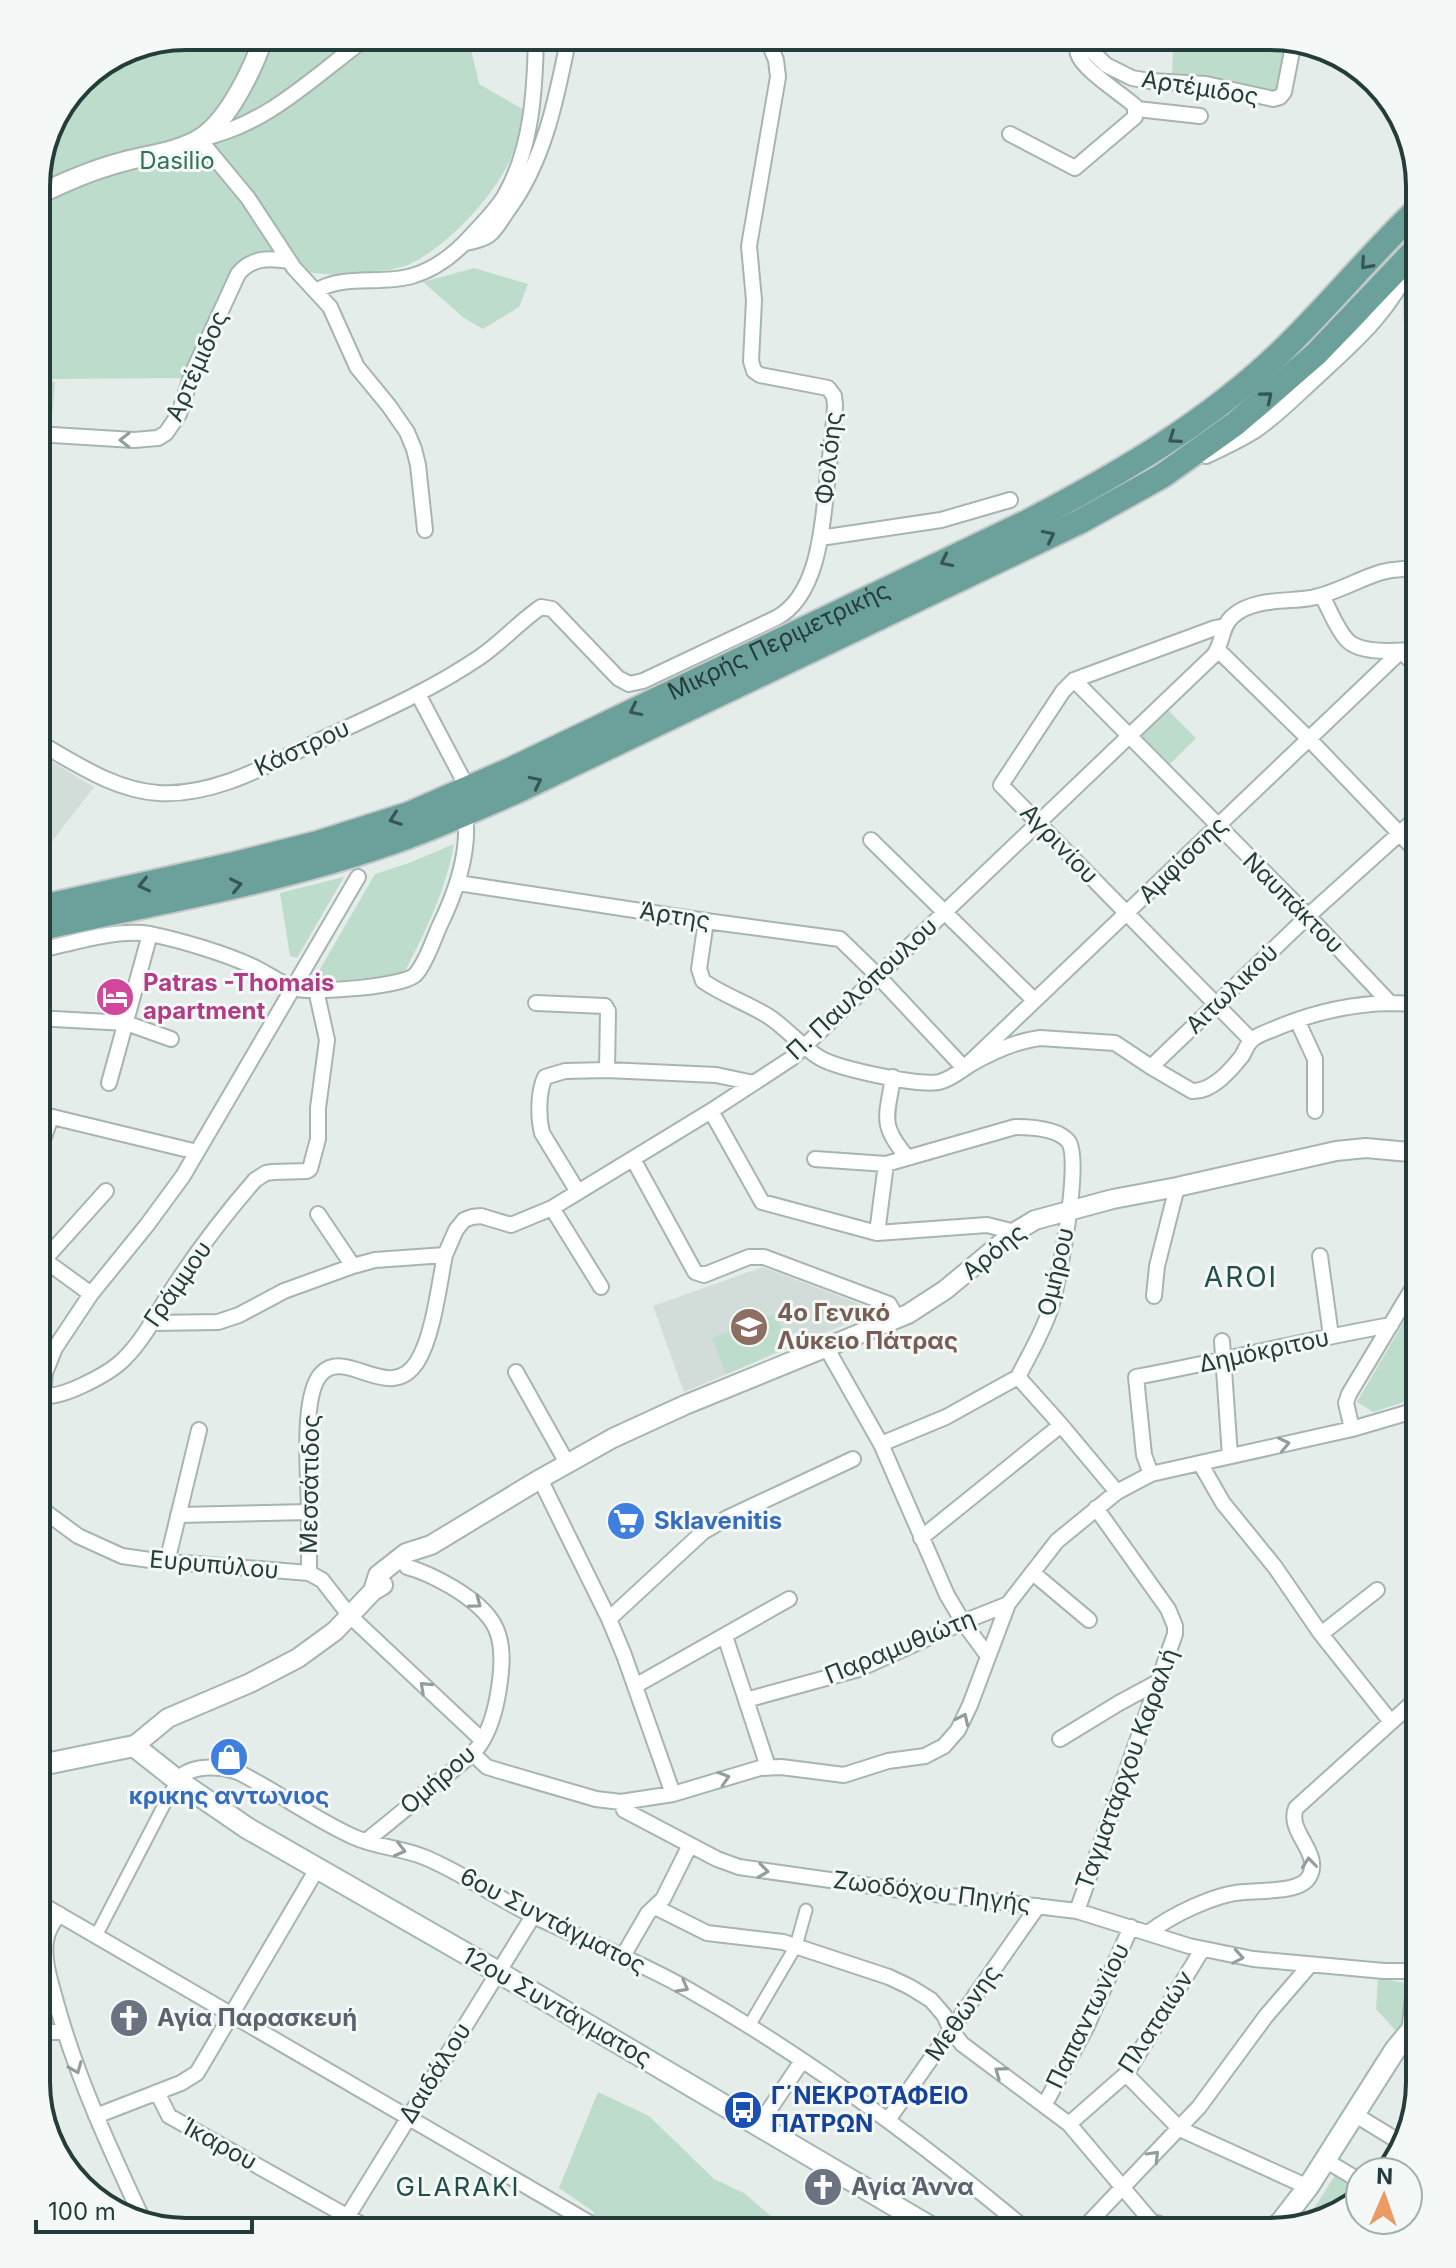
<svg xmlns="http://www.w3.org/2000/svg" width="1456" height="2268" font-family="Inter,sans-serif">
  <rect width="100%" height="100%" fill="#e4edea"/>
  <path fill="#d2dcd9" d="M36,752L94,787L36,862Z
    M763,1267L873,1309L872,1313L684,1392L653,1306Z"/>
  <path fill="#bedccb" d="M186,36H468L479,84L526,111C521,126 517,143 511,158C494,196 448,246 410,264C393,272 344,275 324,274C300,273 276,263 253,257L185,378L49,379L36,360V176L80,79L129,47Z
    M1146,36H1281L1288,39L1279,92L1272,93L1172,76L1173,50Z
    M474,268L528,284L519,307L483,329L464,318L423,282Z
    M1420,284V328L1406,330L1404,328L1403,297Z
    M36,366L47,380L55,382L51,427L36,426Z
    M1167,709L1196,738L1168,766L1139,738Z
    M454,844C446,890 426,930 405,971L399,975L322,982L316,976L375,874L409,863Z
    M344,877L297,958L290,956L280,893Z
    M1420,1294V1397L1373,1412L1357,1402Z
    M776,1314L789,1347L726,1374L712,1338Z
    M1378,1978L1405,1983L1404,2019L1396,2031L1376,2009Z
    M598,2092L649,2116L714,2179L744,2193L789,2232H590L594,2212L559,2188Z
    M1337,2172L1357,2185L1360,2195L1337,2216L1306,2224L1308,2218Z"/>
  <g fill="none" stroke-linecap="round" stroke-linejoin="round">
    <defs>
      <path id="pedestrian" d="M96,1936L177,1780
        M749,2026L796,1946L806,1910"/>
      <path id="minor" d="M369,36C315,75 267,126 199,139L248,198L294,268L330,307L357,367L389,406L407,432L414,449L418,465L425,530
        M1076,36L1106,65L1132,78L1149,81L1206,84L1273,99L1280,97L1284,92L1294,41
        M1137,109L1200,116
        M1010,134L1075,168L1135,117V106C1122,94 1083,70 1078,54C1077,50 1078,44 1079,41
        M466,243C474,241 482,240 489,235C497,229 502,218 508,210C545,160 557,96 569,36
        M316,291C342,274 382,285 412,276C436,269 456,253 472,235C483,223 495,211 504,197C532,149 535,90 536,36
        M36,434L134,440L158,438L166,433L179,414L192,374L238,274C252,257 269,258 289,261
        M1206,456C1223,448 1240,440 1256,430C1278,415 1297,395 1317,377C1354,343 1392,310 1411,263
        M820,538L941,520L1010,500
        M1322,596C1330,610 1336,628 1347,640C1361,655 1401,651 1420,649
        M1225,626L1215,628L1074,680L1063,691L1001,785L1251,1040
        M1218,650L1310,740L1420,855
        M1074,680L1308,916L1390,1003L1420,1004
        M418,694L468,789
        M36,741C74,762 113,790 158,793C218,797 276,760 329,736C381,712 433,689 480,657C502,642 519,622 541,607L552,609L618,678L629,684L643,681L776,618C821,595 823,517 828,473C831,450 834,428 835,405L834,396L828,388L760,375L754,371L751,361L754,300L749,246L778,77L776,60L766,36
        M871,840L1034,1000
        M458,883L706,921L840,939L877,975L964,1068L1401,651L1420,670
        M706,921L699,969L703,981C723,995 747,1003 768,1016C787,1028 801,1047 820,1058C839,1069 919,1086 939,1082C952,1079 961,1070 971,1064C992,1052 1016,1041 1040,1038L1115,1043L1151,1067L1192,1091C1212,1092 1230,1071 1242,1056C1245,1051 1247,1044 1252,1040C1257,1035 1267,1032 1274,1029C1311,1013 1350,1004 1390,1003
        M36,951C70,944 116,928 150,934C180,940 227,954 254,967C269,974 282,985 297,989C314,993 406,987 416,974C427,961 433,940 440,925C457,890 472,848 464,808
        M536,1003L605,1006L608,1011L607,1070
        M36,1018L126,1023L171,1039
        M1297,1020L1315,1059V1111
        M1151,1067L1308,916L1420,815
        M893,1077C887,1117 879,1124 907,1157
        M109,1083L150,934
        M711,1111L762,1202L877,1233L987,1225L1015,1232
        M36,1113L197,1152
        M633,1159L695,1272L704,1275L749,1257H764L889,1304L897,1318
        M815,1159L886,1164L1015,1127C1030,1127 1057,1128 1068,1141C1083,1158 1058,1286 1050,1310C1042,1334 1029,1355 1018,1377L1061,1425L1117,1492
        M36,1160L51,1117
        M578,1192L542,1133C538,1117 538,1092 545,1077L565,1071L607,1070L716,1075L754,1083
        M552,1208L601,1287
        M318,1214L353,1266
        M877,1233L886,1164
        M36,1254L91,1294
        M1320,1256L1331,1336
        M44,1260L106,1191
        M1154,1296L1157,1266L1177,1187
        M151,1323L218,1322L239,1315L284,1291L353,1266L375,1260L445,1255L456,1230L464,1220L472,1217L481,1216L511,1225L552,1208L711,1111L792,1058L1214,655C1223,643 1221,626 1233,616C1253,598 1287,602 1311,598C1337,593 1358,579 1382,572C1395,568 1407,569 1420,570
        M1222,1341L1230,1456
        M826,1347L881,1444L947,1595L963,1622L988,1656
        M516,1372L567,1463
        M43,1396C64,1398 111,1373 125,1358C146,1337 160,1307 177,1282C199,1249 228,1211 255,1180L266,1173L273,1172L307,1171L310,1169L318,1139V1108L327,1040L316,990
        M36,1410L43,1396L45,1373L55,1348L91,1294L147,1225L183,1176L358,877
        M1352,1429L1346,1403L1349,1394L1420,1276
        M881,1444L946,1417L1018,1377
        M1200,1463L1223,1503L1275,1567L1321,1634L1391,1722
        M1151,1474L1144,1455L1136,1377C1222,1361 1306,1340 1391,1325
        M540,1479L609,1619L624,1655L673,1794
        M36,1505L78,1536L122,1556L150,1560L309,1573L322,1580L350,1616L482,1740
        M178,1515L309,1512
        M921,1538L1061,1425
        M167,1562L199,1430
        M309,1573C309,1552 309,1532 309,1511C309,1482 300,1394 322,1373C347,1348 390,1404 417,1362C433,1337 439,1285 445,1255
        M1033,1573L1089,1620
        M609,1619L703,1532L727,1518L853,1459
        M1321,1634L1377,1590
        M725,1636L768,1767
        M635,1686L789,1599
        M746,1700L859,1669L963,1622L1008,1604
        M1060,1739L1119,1703L1158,1682
        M472,1753L487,1767L500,1771L596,1799L621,1802L673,1794L760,1768L781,1767L844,1775L888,1761L925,1756L944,1746L958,1730L970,1705L1008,1604L1057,1541L1117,1492L1151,1474L1352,1429L1420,1409
        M177,1780C191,1764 219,1766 238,1772C278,1792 314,1819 354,1837C376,1847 402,1848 424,1857C463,1873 498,1899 536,1917C587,1941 640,1962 689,1990C810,2059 923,2143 1029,2232
        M621,1802L624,1810L717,1859L739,1867L900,1890L1077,1911L1189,1946L1253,1959L1384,1971H1416
        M366,1841C390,1822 414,1802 437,1783C451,1771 468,1760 479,1746C491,1729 496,1708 499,1688C507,1635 498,1615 452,1587C438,1579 423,1571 407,1567
        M36,1901L588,2222L582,2232
        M655,1907L707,1933L783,1942L889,1977L910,1987L931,2000L944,2015L951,2030L962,2044L1069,2124L1151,2221L1168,2227L1210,2232
        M1077,1911L1175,1634V1626L1168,1609L1096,1508
        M59,1914C53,1922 47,1931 46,1941C43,1961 51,1983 56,2002C77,2078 110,2149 143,2220
        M36,1921L47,1934
        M1148,1933C1172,1915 1214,1894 1244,1892C1261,1890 1300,1893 1309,1877C1323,1853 1286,1832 1296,1808L1420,1696
        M623,1956L648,1913L663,1899L690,1845
        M36,2032H64
        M1409,2033L1415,1978L1420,1965
        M1126,2074L1180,2129L1308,2187
        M157,2092L169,2116L375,2232
        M1045,2104L1086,2028L1131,1927
        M1354,2114L1403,2144
        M96,2116L181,2083L197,2073L317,1869
        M888,2120L1038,1906
        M1069,2124L1126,2074L1202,1950
        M759,2125L802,2061
        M1325,2160L1360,2181
        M338,2232L533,1916
        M1080,2232L1199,2107L1266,2016L1310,1965"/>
      <path id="tertiary" d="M36,196C64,182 92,170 122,162C147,155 177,152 199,139C228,122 254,67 264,36
        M373,1591L378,1575L406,1553L431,1545L540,1479L613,1438L685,1405L908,1314L945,1290L1015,1232L1035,1220L1113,1199L1177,1187L1336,1151L1366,1148L1420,1153
        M134,1746L168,1718L250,1683L298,1658L335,1631L373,1591L383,1585"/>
      <path id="secondary" d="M36,1766L134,1746L177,1780L247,1828L498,1972L939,2232
        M1269,2232L1281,2222L1308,2187L1395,2050L1409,2033L1420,2043"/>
      <g id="primary">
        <path id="s1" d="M47,906L235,864L318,843L409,814L512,769L1029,521C1119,474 1207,423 1281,352C1329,306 1371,253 1420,207"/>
        <path d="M50,926C164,901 280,881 390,843C432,829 473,810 515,792L1081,521L1162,476L1235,424L1316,354L1420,245"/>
      </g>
    </defs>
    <use href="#pedestrian" stroke="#a7b5b2" stroke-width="15"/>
    <use href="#minor" stroke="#a7b5b2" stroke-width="18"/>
    <use href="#tertiary" stroke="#a7b5b2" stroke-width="22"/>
    <use href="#secondary" stroke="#a3b8b4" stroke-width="24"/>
    <use href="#primary" stroke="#c2c9c8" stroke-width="28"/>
    <use href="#pedestrian" stroke="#fff" stroke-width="11"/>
    <use href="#minor" stroke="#fff" stroke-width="14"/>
    <use href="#tertiary" stroke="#fff" stroke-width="18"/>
    <use href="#secondary" stroke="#fff" stroke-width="20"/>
    <use href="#primary" stroke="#6ba09b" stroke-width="24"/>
  </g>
  <defs><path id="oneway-chevron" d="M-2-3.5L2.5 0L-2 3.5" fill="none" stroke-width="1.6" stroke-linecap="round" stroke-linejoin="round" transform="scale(2)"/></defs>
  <g stroke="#365653">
    <use href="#oneway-chevron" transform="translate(1366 264) rotate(131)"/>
    <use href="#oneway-chevron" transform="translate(1267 397) rotate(-40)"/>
    <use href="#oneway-chevron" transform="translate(1174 438) rotate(145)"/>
    <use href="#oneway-chevron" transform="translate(1049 536) rotate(-26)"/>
    <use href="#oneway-chevron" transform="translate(946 561) rotate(154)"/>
    <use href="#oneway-chevron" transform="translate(635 710) rotate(154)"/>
    <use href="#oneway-chevron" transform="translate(536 782) rotate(-26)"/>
    <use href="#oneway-chevron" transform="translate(395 819) rotate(160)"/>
    <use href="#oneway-chevron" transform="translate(144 885) rotate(167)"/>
    <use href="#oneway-chevron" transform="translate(236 885) rotate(-12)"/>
  </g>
  <g stroke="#929e9d">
    <use href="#oneway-chevron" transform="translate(125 440) rotate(-179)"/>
    <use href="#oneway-chevron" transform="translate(1284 1444) rotate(-12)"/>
    <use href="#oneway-chevron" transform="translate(476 1603) rotate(37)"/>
    <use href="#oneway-chevron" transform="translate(425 1687) rotate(-137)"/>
    <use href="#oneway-chevron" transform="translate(963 1719) rotate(-65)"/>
    <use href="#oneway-chevron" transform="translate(724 1778) rotate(-17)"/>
    <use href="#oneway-chevron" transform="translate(400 1850) rotate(14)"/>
    <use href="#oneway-chevron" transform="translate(1309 1863) rotate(-96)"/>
    <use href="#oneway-chevron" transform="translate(763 1871) rotate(8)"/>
    <use href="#oneway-chevron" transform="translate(1238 1957) rotate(10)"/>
    <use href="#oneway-chevron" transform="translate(683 1987) rotate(29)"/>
    <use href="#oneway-chevron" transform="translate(76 2068) rotate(68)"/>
    <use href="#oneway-chevron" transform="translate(1000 2072) rotate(-144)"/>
    <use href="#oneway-chevron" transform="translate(1154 2156) rotate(-46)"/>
  </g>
  <defs>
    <symbol id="hotel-disc" viewBox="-11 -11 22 22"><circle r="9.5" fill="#d1479c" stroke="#f4f9f7"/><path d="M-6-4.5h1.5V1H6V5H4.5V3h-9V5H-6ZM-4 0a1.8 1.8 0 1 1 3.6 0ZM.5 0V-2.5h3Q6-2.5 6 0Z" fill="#fff"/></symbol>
    <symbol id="school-disc" viewBox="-11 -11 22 22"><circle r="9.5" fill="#8d6e63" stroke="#f4f9f7"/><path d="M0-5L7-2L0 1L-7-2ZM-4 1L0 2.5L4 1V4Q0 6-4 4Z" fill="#fff"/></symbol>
    <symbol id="supermarket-disc" viewBox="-11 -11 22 22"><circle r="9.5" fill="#3f7fe0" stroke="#f4f9f7"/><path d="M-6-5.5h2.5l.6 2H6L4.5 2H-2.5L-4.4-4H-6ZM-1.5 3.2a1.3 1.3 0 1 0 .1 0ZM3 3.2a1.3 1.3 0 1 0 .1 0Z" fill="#fff"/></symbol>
    <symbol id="shop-disc" viewBox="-11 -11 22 22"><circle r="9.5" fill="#3f7fe0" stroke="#f4f9f7"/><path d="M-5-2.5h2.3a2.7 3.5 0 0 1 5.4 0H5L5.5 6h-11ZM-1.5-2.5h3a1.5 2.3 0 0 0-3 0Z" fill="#fff"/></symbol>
    <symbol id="church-disc" viewBox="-11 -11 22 22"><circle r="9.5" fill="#6b7280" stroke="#f4f9f7"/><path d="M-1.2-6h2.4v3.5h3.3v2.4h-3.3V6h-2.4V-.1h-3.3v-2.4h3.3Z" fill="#fff"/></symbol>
    <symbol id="bus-disc" viewBox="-11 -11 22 22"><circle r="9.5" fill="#1a4fb4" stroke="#f4f9f7"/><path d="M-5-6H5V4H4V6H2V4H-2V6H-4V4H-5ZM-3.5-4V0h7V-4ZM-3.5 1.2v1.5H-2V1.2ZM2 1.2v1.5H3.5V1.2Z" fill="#fff"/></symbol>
  </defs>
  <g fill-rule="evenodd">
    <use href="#hotel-disc" x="93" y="975" width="44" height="44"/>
    <use href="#school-disc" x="727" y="1305" width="44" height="44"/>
    <use href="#supermarket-disc" x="604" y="1499" width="44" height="44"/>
    <use href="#shop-disc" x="207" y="1735" width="44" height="44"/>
    <use href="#church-disc" x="107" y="1996" width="44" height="44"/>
    <use href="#bus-disc" x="721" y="2088" width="44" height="44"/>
    <use href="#church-disc" x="801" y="2165" width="44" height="44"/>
  </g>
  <g text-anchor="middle" stroke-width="6" stroke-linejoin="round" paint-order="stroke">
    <g font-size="24" fill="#243d3b" stroke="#f4f9f7">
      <text transform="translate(1200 88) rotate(9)" y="8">Αρτέμιδος</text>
      <text transform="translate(197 366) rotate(-66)" y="8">Αρτέμιδος</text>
      <text transform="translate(829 458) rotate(-84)" y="8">Φολόης</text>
      <text dy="8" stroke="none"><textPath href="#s1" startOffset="782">Μικρής Περιμετρικής</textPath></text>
      <text transform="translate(302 748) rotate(-25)" y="8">Κάστρου</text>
      <text transform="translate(1059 844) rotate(46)" y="8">Αγρινίου</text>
      <text transform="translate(1183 860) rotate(-44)" y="8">Αμφίσσης</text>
      <text transform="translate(1293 903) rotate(45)" y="8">Ναυπάκτου</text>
      <text transform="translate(675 916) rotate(9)" y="8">Άρτης</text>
      <text transform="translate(862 989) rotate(-43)" y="8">Π. Παυλόπουλου</text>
      <text transform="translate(1232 989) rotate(-44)" y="8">Αιτωλικού</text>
      <text transform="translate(994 1252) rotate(-39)" y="8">Αρόης</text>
      <text transform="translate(1056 1272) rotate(-77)" y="8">Ομήρου</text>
      <text transform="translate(178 1284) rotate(-55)" y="8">Γράμμου</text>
      <text transform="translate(1264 1351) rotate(-12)" y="8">Δημόκριτου</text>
      <text transform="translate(310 1484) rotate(-89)" y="8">Μεσσάτιδος</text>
      <text transform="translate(214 1565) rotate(5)" y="8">Ευρυπύλου</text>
      <text transform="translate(900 1647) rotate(-22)" y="8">Παραμυθιώτη</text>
      <text transform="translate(1127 1769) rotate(-70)" y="8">Ταγματάρχου Καραλή</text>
      <text transform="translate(438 1780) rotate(-41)" y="8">Ομήρου</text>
      <text transform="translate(932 1892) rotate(7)" y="8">Ζωοδόχου Πηγής</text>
      <text transform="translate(553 1921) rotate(27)" y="8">6ου Συντάγματος</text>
      <text transform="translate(557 2007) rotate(30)" y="8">12ου Συντάγματος</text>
      <text transform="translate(963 2013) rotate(-55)" y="8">Μεθώνης</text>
      <text transform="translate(1088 2016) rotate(-64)" y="8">Παπαντωνίου</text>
      <text transform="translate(1156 2022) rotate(-57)" y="8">Πλαταιών</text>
      <text transform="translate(435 2073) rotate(-58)" y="8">Δαιδάλου</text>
      <text transform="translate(219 2144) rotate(29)" y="8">Ίκαρου</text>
    </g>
    <g font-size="24" fill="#307255" stroke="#f4f9f7">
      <text x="177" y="169">Dasilio</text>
    </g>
    <g font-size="24" font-weight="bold" fill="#b23c85" stroke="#f4f9f7" text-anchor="start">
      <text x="143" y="991">Patras -Thomais<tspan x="143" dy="28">apartment</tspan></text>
    </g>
    <g font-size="24" font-weight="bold" fill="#785e54" stroke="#f4f9f7" text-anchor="start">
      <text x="777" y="1321">4ο Γενικό<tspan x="777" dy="28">Λύκειο Πάτρας</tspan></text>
    </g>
    <g font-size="24" font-weight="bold" fill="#366cbe" stroke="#f4f9f7" text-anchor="start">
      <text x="654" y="1529">Sklavenitis</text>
      <text x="229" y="1804" text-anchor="middle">κρικης αντωνιος</text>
    </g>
    <g font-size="24" font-weight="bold" fill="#5b616d" stroke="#f4f9f7" text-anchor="start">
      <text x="157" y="2026">Αγία Παρασκευή</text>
      <text x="851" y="2195">Αγία Άννα</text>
    </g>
    <g font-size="24" font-weight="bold" fill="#164399" stroke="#f4f9f7" text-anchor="start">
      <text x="771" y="2104">Γ΄ΝΕΚΡΟΤΑΦΕΙΟ<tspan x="771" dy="28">ΠΑΤΡΩΝ</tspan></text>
    </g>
    <g font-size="26" letter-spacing="2" fill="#214f4b" stroke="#f4f9f7">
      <text x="458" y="2196">GLARAKI</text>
    </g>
    <g font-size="28" letter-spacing="2" fill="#214f4b" stroke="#f4f9f7">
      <text x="1241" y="1287">AROI</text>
    </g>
  </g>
  <path d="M0 0H1456V2268H0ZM186 50H1270A136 136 0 0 1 1406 186V2082A136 136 0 0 1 1270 2218H186A136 136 0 0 1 50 2082V186A136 136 0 0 1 186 50Z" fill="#f4f9f7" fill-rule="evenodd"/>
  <path fill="none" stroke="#243d3b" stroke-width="4" d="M186 50H1270A136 136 0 0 1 1406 186V2082A136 136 0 0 1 1270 2218H186A136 136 0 0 1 50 2082V186A136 136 0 0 1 186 50Z"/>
  <g transform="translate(1384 2196) rotate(2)"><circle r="38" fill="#f4f9f7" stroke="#a1aeac" stroke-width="2"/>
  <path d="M0-6L14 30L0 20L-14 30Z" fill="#eb9b63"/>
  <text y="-12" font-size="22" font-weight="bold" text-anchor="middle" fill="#243d3b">N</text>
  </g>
  <path d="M36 2220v12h216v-12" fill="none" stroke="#243d3b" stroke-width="4"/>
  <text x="48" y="2220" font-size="24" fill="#243d3b" stroke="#f4f9f7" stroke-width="6" paint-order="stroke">100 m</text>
</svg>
